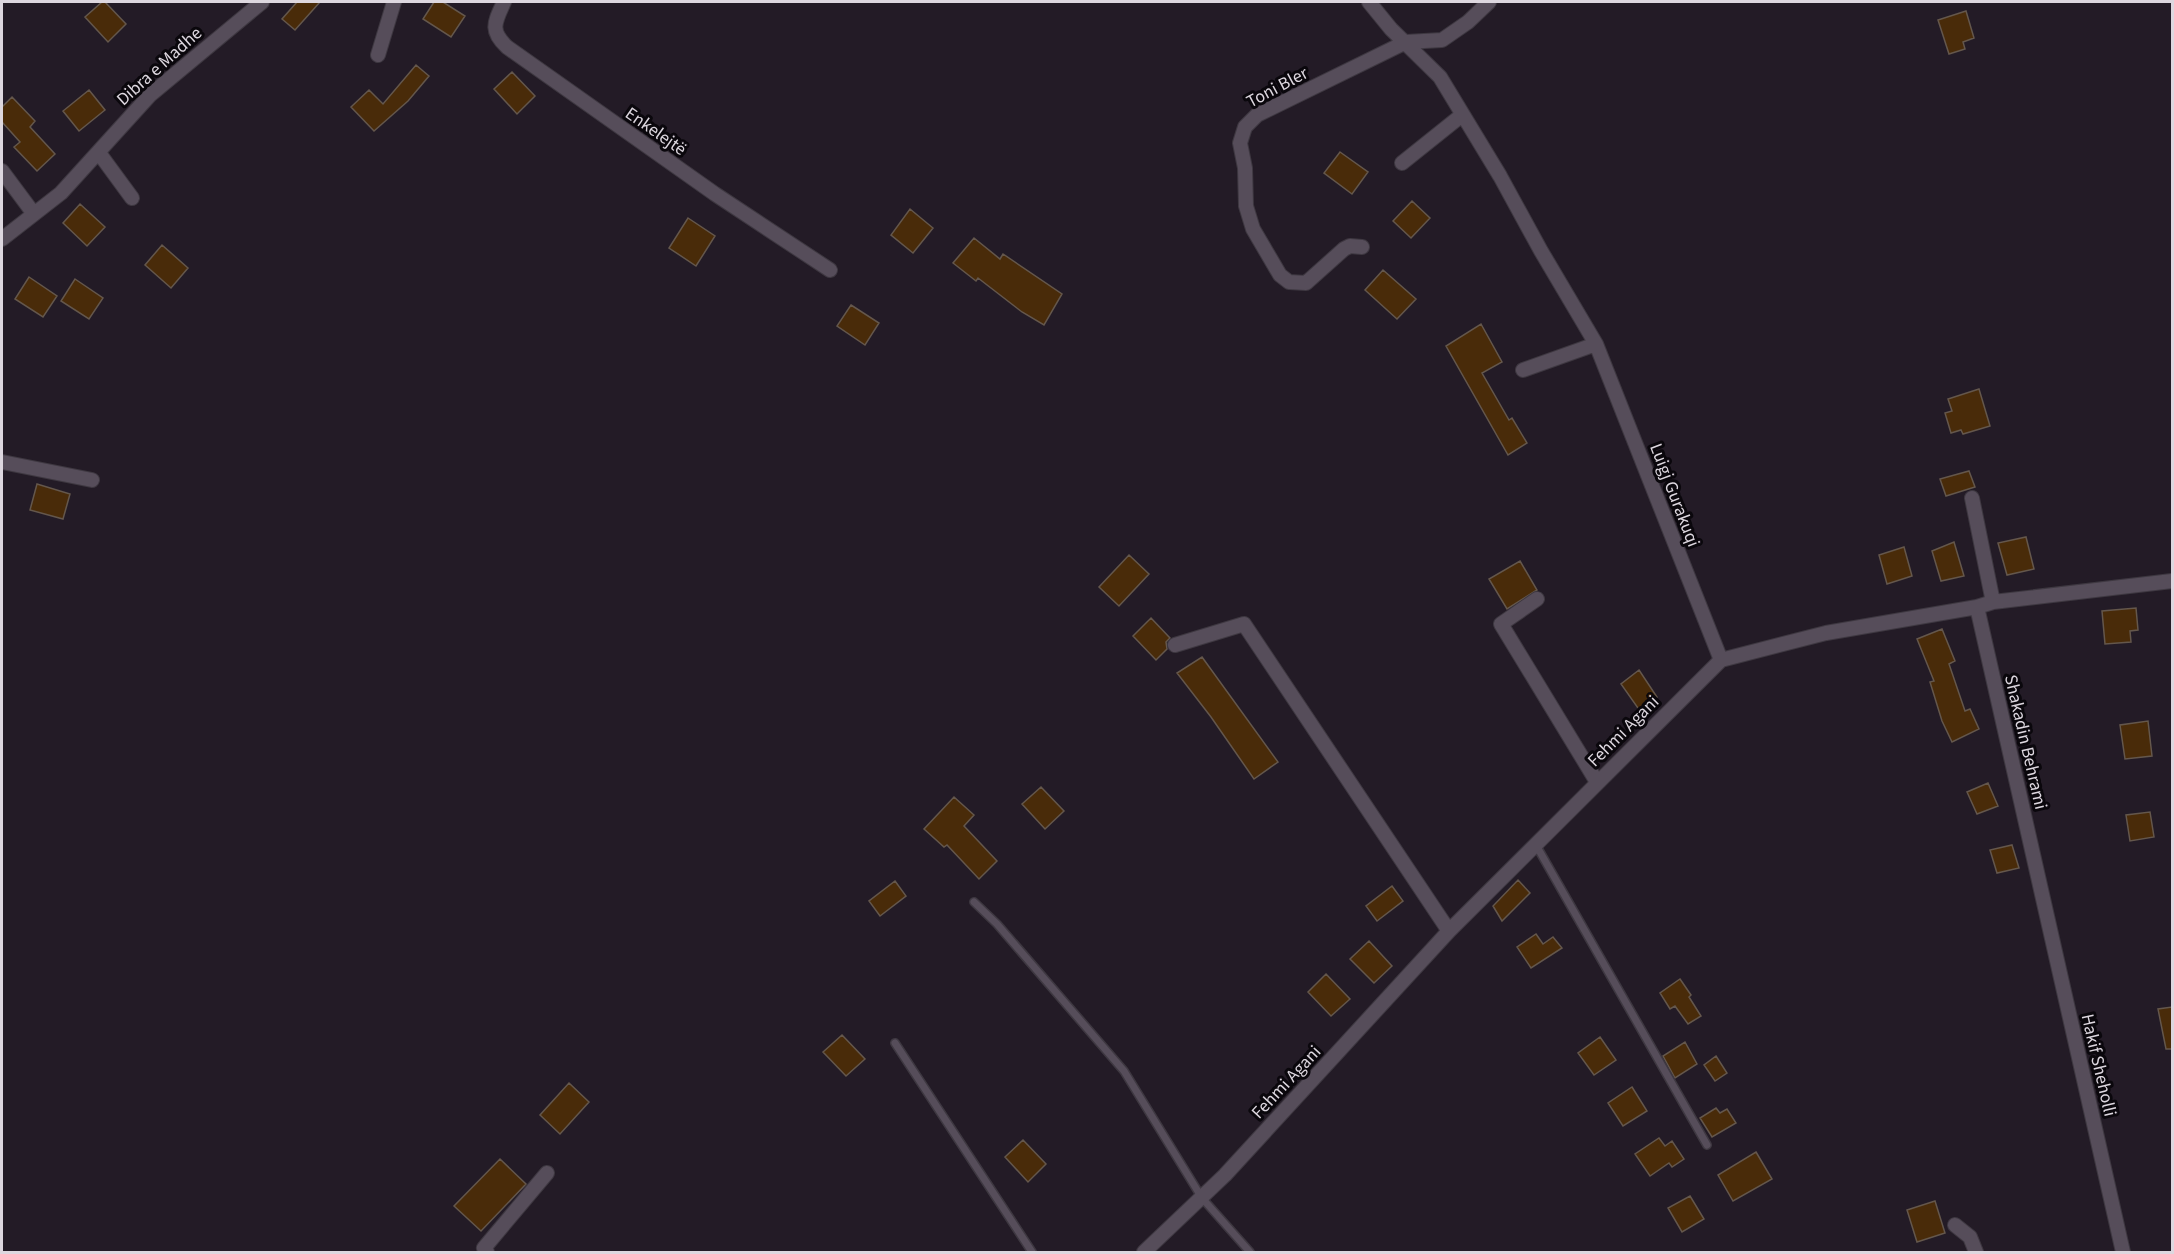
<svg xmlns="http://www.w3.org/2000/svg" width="2174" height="1254" font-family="'Source Sans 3',sans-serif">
  <rect width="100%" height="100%" fill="#231b26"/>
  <path fill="#492b09" stroke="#64574c" stroke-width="1.5" d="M102,2H105L126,24L108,42L85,17Z
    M297,2H320L295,30L282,19Z
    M434,2H443L465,16L451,37L423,19Z
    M1966,11L1974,38L1963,42L1965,49L1949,54L1938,20Z
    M416,65L429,76L408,101L374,131L351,107L369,90L383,104Z
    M512,72L535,96L517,114L494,89Z
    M89,90L105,110L79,131L63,111Z
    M12,97L35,121L30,127L55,154L37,171L14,147L20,142L2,122V107Z
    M1340,152L1368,172L1352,194L1324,173Z
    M1412,201L1430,218L1411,238L1393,221Z
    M80,204L105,227L87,246L63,223Z
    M910,209L933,228L913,253L891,235Z
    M688,218L715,236L696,266L669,248Z
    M974,238L1000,259L1003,254L1062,294L1044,325L1022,312L978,278L976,281L953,263Z
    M162,245L188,268L171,288L145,265Z
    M1383,270L1416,299L1397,319L1365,290Z
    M29,277L57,296L43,317L15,299Z
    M75,279L103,298L89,319L61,301Z
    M851,305L879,323L865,345L837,326Z
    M1481,324L1502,362L1482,373L1509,420L1512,418L1527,443L1508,455L1446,346Z
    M1979,389L1990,426L1963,434L1961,430L1951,433L1945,413L1952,411L1948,399Z
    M1969,471L1975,487L1946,496L1940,479Z
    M37,484L70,494L63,519L30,510Z
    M2026,537L2034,569L2007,575L1998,543Z
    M1954,542L1964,576L1941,581L1932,551Z
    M1904,547L1912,576L1887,584L1879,555Z
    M1129,555L1149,574L1119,606L1099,587Z
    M1520,561L1537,590L1507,609L1489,579Z
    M2136,608L2138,630L2130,631L2131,642L2105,644L2102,611Z
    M1151,618L1170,638L1166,642L1167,649L1156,660L1133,636Z
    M1942,629L1955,661L1949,664L1965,711L1970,709L1979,729L1952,742L1942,721L1930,682L1934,681L1917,639Z
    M1202,657L1278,762L1254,779L1211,717L1177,673Z
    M1639,670L1657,697L1640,711L1621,684Z
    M2148,721L2152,756L2125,759L2120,725Z
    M1988,783L1998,806L1977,814L1967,792Z
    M1041,787L1064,811L1045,829L1022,804Z
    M954,797L974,815L964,826L997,861L979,879L947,845L944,847L924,829Z
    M2150,812L2154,837L2130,841L2126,815Z
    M2012,845L2019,868L1997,873L1990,850Z
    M1518,880L1530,893L1502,921L1493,906Z
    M895,881L906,896L880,916L869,901Z
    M1392,886L1403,901L1377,921L1366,906Z
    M1536,934L1543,944L1553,937L1562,948L1531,968L1517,947Z
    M1369,941L1392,966L1374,983L1350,959Z
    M1326,974L1350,999L1331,1016L1308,992Z
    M1680,979L1691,995L1689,997L1701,1016L1688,1024L1675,1006L1670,1009L1660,993Z
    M2172,1007V1049H2166L2158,1009Z
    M842,1035L865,1059L846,1076L823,1052Z
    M1600,1037L1616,1060L1594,1075L1578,1053Z
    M1685,1042L1697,1064L1675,1078L1663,1056Z
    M1716,1056L1727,1073L1715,1081L1704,1065Z
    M569,1083L589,1102L560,1134L540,1115Z
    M1632,1087L1647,1111L1623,1126L1608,1103Z
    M1716,1108L1720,1113L1727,1109L1736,1123L1712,1137L1700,1118Z
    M1659,1138L1665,1146L1672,1141L1684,1159L1672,1167L1669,1163L1650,1176L1635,1154Z
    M1023,1140L1046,1164L1028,1182L1005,1157Z
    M1756,1152L1772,1179L1733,1201L1718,1175Z
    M500,1159L526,1184L481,1231L454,1206Z
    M1690,1196L1704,1219L1682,1232L1668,1208Z
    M1935,1201L1945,1233L1917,1242L1907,1210Z"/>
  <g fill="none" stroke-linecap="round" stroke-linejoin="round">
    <defs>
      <path id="service" d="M1536,845L1707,1145
        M974,902L997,924L1124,1071L1202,1198L1250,1252
        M895,1043L1032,1252"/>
      <path id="minor" d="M504,2C495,22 489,30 507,47L715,194L830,270
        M1369,2L1391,29L1440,77L1500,176L1541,251L1596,344L1721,660
        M378,55L394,2
        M92,159L99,153L132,198
        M1402,163L1462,115
        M2,171L34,214
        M2,239L61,193L150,95L262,2
        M1362,247L1350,246L1344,249L1306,283L1289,282L1280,275L1253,229L1246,206L1245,168L1240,143L1245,127L1257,115L1406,42L1442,40L1468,22L1489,2
        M1523,370L1596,344
        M2,462L92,480
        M1972,498L1993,602
        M1537,599L1501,624L1597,782
        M1977,607L2123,1252
        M1175,645L1244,624L1449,931
        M1721,660L1826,633L1977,607L1993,602L2172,581
        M1955,1225L1970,1237L1976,1252
        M487,1252L484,1248L547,1173
        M1144,1252L1225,1175L1449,931L1721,660"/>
    </defs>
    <use href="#service" stroke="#3e3841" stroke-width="10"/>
    <use href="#minor" stroke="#3e3841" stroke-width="16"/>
    <use href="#service" stroke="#564d5a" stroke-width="7"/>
    <use href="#minor" stroke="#564d5a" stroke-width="14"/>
  </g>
  <g text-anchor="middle" stroke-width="6" stroke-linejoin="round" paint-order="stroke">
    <g font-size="18" fill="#ddd7df" stroke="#0a070c">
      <text transform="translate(159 66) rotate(-42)" y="6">Dibra e Madhe</text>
      <text transform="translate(1277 87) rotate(-28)" y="6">Toni Bler</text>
      <text transform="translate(656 131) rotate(35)" y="6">Enkelejtë</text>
      <text transform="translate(1675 495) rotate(69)" y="6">Luigj Gurakuqi</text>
      <text transform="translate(1623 731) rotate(-45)" y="6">Fehmi Agani</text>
      <text transform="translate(2026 742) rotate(77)" y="6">Shakadin Behrami</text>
      <text transform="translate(2099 1065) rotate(77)" y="6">Hakif Sheholli</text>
      <text transform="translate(1286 1082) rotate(-47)" y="6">Fehmi Agani</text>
    </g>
  </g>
  <rect width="2174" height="1254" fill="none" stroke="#ddd7df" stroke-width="6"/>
</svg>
